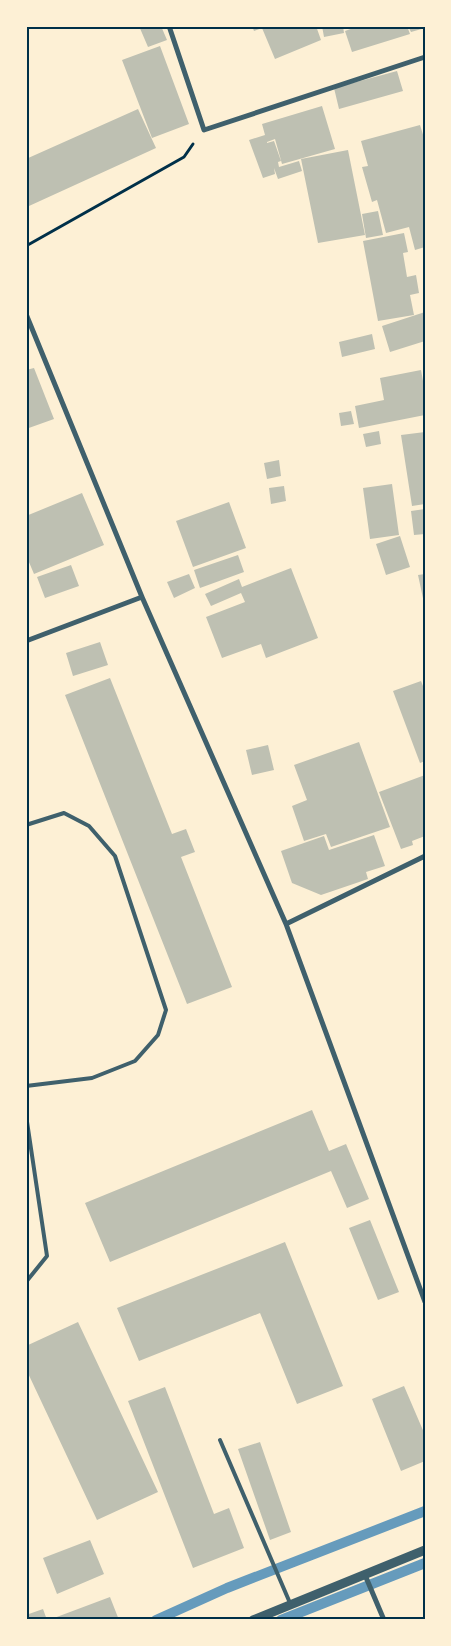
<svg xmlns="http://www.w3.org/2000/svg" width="451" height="1646" font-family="Poppins,sans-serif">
  <rect width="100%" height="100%" fill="#fdf0d5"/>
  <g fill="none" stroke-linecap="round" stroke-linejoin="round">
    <path stroke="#669bbc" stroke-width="10" d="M156,1620L227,1588L425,1511
      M281,1620L425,1563"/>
  </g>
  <path fill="#bec0b2" d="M139,26H161L167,40L148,47Z
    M252,26H316L321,40L275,59L262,28L254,31Z
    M322,26H343L344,33L324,37Z
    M359,26H407L410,34L352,52L345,31Z
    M408,26H425V28L411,32Z
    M160,46L189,124L152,138L122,60Z
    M397,71L403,91L339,109L334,88Z
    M322,106L335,149L282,164L275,139L267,142V143L274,141L281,161L278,162L279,167L299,161L302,171L278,179L274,168L275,174L263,178L249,140L265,135L262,124Z
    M138,109L156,148L29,206L26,199V159Z
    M420,125L425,141V247L415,250L409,227L386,233L377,200L372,202L362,167L368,166L361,141Z
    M348,150L365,235L318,243L301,159Z
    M378,211L383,235L366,238L362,214Z
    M404,233L408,252L403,253L407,277L416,275L419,293L410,295L414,315L378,321L363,241Z
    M425,312V341L390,352L382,326Z
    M372,334L375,349L342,357L339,342Z
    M34,368L54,419L26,429V370Z
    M421,370L425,392V415L359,428L355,406L384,400L380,378Z
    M351,411L354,424L341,426L339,413Z
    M379,431L381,444L366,447L363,434Z
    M425,432V504L412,506L401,435Z
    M279,460L281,476L267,479L264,463Z
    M392,484L399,535L370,539L363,488Z
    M284,486L286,501L271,504L269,488Z
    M82,493L104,545L34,574L26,555V516Z
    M229,502L246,548L193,567L176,521Z
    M425,509V534L414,535L411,511Z
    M400,536L410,567L386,575L376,544Z
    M238,555L244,572L200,588L194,570Z
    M71,565L79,586L45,598L37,577Z
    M291,568L318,638L266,658L261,644L222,658L206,617L245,602L241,593L211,606L205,594L239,579L242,587Z
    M189,574L195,588L174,598L167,582Z
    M425,574V603H424L418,575Z
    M100,642L108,665L73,676L66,653Z
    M110,678L172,834L186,829L195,852L181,857L232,987L187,1004L65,695Z
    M421,681L425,691V761L420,763L393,691Z
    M359,742L390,827L331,847L326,834L304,841L292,806L307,800L294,765Z
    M268,745L274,770L252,775L246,750Z
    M425,775V836L412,841L413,845L401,849L379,792Z
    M374,835L385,866L366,872L368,879L321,895L292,883L281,851L324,836L329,850Z
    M312,1110L329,1151L346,1144L369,1199L347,1208L331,1171L110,1262L85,1203Z
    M370,1220L399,1292L378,1300L349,1228Z
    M285,1242L343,1386L297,1404L260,1313L139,1361L117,1308Z
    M78,1322L158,1492L97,1520L26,1369V1346Z
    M404,1386L425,1435V1461L401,1471L372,1399Z
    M165,1387L214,1514L229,1508L244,1548L193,1568L128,1401Z
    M260,1442L291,1532L270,1540L238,1449Z
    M90,1540L104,1574L57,1594L43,1558Z
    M110,1597L119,1620H55L54,1618Z
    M43,1609L47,1620H26V1615Z"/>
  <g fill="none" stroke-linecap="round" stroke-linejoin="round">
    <path stroke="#003049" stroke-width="3" d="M26,246L184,157L193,144"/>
    <path stroke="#3f606c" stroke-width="4" d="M26,825L64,813L89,826L115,856L166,1010L158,1035L135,1061L92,1078L26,1086
      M26,1115L47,1256L26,1282
      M220,1440L290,1603"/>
    <path stroke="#3f606c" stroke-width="5" d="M169,26L204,130L425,57
      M26,314L142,597L286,924L425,1302
      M26,641L142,597
      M286,924L425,856
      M365,1575L384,1620"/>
    <path stroke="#3f606c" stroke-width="9" d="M253,1620L425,1550"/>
  </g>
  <rect width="451" height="1646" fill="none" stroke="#fdf0d5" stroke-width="55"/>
  <rect x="28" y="28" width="396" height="1590" fill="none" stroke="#003049" stroke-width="2"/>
</svg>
